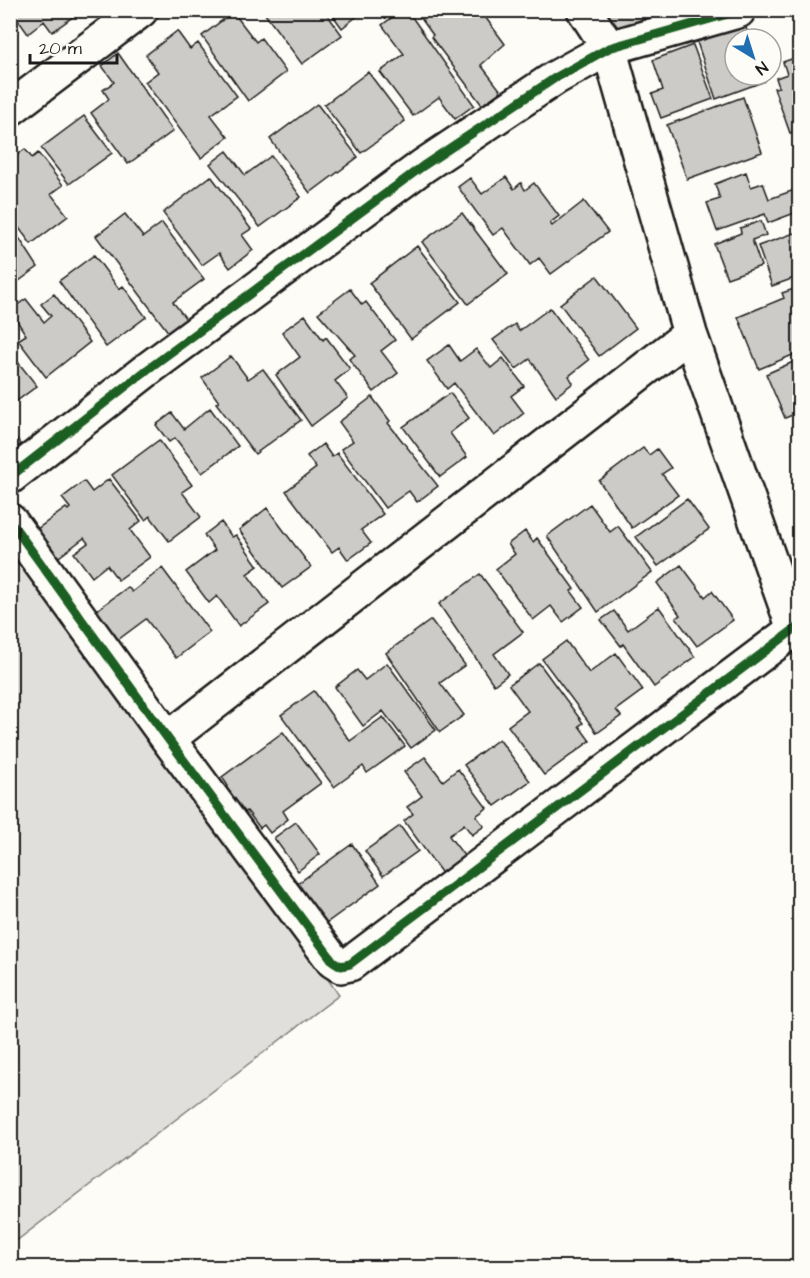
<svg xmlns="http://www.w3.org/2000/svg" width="810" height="1278" font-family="'Architects Daughter',sans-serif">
  <rect width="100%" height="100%" fill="#fdfcf7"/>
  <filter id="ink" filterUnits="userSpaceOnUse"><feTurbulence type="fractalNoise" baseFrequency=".0167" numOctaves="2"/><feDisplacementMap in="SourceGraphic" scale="12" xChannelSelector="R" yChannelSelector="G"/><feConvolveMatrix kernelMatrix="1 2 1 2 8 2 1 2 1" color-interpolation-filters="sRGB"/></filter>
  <g filter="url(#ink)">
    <path fill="#e0dfdb" stroke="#7e7e7c" stroke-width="1.5" d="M10,527L339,995L11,1245H10Z"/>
    <path fill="#cccbc8" stroke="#1c1c1c" stroke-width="1.5" d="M11,10H70L74,16L52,32L44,21L28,34Z
      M262,10H324L342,35L302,64Z
      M329,10H365L342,28Z
      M402,10H407L474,105L455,119L439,97L413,116L380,72L404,54L382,25Z
      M415,10H480L505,44L481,65L501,91L482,105L431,37L433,35Z
      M613,10H643L646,16L622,33L608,14Z
      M233,12L256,42L261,38L286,72L248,101L202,36Z
      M10,20L19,31L10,37Z
      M745,25L750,39H735V75H763L765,81L716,99L697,42Z
      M177,31L190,49L198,43L237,96L211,115L228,137L201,158L145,82L158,72L146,55Z
      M693,45L713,99L661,118L652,94L663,90L653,60Z
      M118,53L173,131L128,164L91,113L109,99L103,90L114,82L102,66Z
      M800,56V130L790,133L774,88L779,87L776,78L787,74L783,62Z
      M368,72L405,121L361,153L324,105Z
      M743,97L762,152L687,179L667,125Z
      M317,104L358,157L310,193L270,139Z
      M84,116L112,153L69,184L41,148Z
      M25,149L32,158L38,153L63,185L51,194L68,216L31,244L10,216V174L17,169L11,160Z
      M227,151L245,175L271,156L301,197L260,227L210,164Z
      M746,172L751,187L763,183L769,199L800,188V211L768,223L765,214L717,231L707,203L720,199L715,184Z
      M211,176L251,229L242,235L253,250L230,268L219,253L202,265L163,213Z
      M506,177L514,189L521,183L525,190L534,183L559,216L550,223L552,226L584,201L608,232L551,274L539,258L530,265L503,228L493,235L458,187L470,178L482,194Z
      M462,213L508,274L468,304L422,242Z
      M125,214L143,237L162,223L204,279L173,302L190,324L172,337L96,236Z
      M761,221L766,235L752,240L761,266L727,278L714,244L741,233L740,228Z
      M10,224L38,267L19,281L10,270Z
      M800,231V276L772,286L758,246Z
      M417,246L460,302L411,339L369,283Z
      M94,255L119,289L123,286L146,317L106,347L59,281Z
      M597,276L636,328L599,356L560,304Z
      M800,287V352L759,369L738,317L784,298L782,293Z
      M350,289L362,305L366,302L395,340L381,351L398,373L374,392L349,359L355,355L318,313Z
      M54,294L90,342L46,377L18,340L26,335L10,310L26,299L44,322L51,316L41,304Z
      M550,308L589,360L569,376L573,383L556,396L530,359L516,369L493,340L515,324L519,331Z
      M305,315L323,340L326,337L350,369L335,381L348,398L311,426L276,375L300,357L282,332Z
      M449,345L460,361L476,349L491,368L503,358L524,386L511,396L524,413L494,436L454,383L447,389L427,361Z
      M10,352L37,386L10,406Z
      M231,356L248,379L263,369L301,420L255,454L216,403L219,402L202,378Z
      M800,359V412L785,418L766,374Z
      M450,393L469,418L450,433L467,457L440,477L403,427Z
      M372,397L390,421L388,423L438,486L417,502L409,491L385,508L341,449L353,441L339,422Z
      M210,408L238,446L202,473L175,438L169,442L156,425L172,413L184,429Z
      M10,431L21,444L10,452Z
      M159,440L192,485L182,492L201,517L169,541L150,516L145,520L112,475Z
      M323,444L332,457L337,453L383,514L361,530L371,543L348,560L339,547L332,552L286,491L316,468L307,456Z
      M643,448L649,455L657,449L671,468L662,474L678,495L632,528L599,481Z
      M109,479L141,521L130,530L150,557L118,580L107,565L92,577L74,553L88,543L84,538L51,563L29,535L66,508L68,510L70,508L62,498L84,481L92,492Z
      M687,499L709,529L658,566L636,537Z
      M590,504L610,532L618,526L652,572L598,612L547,536Z
      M267,508L311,567L282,588L239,530Z
      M221,522L232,537L236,535L258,566L247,574L269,604L239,626L217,596L209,603L186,572L215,550L204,535Z
      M525,531L533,542L537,538L574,589L571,591L583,607L563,622L551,606L533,620L496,569L515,554L508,544Z
      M681,565L705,597L712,591L733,620L697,646L676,618L680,615L657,583Z
      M162,568L210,632L176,658L146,619L111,645L89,616L128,587L132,592Z
      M480,574L523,632L494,654L508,674L494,685L439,604Z
      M659,607L695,657L654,687L623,644L621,646L601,620L614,611L628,630Z
      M431,620L465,665L440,683L464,715L440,732L386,653Z
      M566,641L589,673L616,653L643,690L616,710L621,716L597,733L542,659Z
      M387,663L436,730L411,748L383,711L363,726L335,687L357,670L365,680Z
      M539,663L583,723L579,726L590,741L544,775L508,726L528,711L509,685Z
      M314,691L350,741L383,717L405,746L367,773L363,766L334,787L281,715Z
      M283,732L321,783L283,811L288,819L270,833L264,825L260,828L247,811L235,819L217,794L228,786L222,777Z
      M499,739L530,781L495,806L464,765Z
      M425,757L443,781L458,769L487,808L476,816L484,826L472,835L464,824L449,836L469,862L446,879L404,821L413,814L407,807L422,796L404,772Z
      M296,822L320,854L298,871L274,838Z
      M400,826L418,851L383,876L365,851Z
      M352,844L380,884L318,929L289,890Z"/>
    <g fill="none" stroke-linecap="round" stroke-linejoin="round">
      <defs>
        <path id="minor" d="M584,10L609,48L690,334L794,629
          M10,109L141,10
          M10,477L148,369L423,166L555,78L609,48L738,11
          M10,521L168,739L333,961L341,966L350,964L800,625
          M168,739L690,334"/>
      </defs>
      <use href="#minor" stroke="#1c1c1c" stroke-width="38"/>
      <use href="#minor" stroke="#fdfcf7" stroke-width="33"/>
      <defs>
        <path id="cycleway" d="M10,477L148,369L423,166L555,78L609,48L738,11
          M10,521L168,739L333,961L341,966L350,964L800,625"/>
      </defs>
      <use href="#cycleway" stroke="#fdfcf7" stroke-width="13"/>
      <use href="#cycleway" stroke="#1b5e20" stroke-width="9"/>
    </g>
  </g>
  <rect width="810" height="1278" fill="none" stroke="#fdfcf7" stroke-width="36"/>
  <rect x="18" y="18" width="774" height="1242" fill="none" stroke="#1c1c1c" stroke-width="2" filter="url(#ink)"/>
  <g transform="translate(753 57) rotate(142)"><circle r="28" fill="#fdfcf7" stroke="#a3a29f" stroke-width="1.5"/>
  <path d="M0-4.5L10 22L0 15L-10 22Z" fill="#1f6fb2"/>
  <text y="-9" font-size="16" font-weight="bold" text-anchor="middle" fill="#1c1c1c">N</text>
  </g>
  <path d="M30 54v9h87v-9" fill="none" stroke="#1c1c1c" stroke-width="3"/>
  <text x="39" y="54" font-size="18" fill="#1c1c1c" stroke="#fdfcf7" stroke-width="4.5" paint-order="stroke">20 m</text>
</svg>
